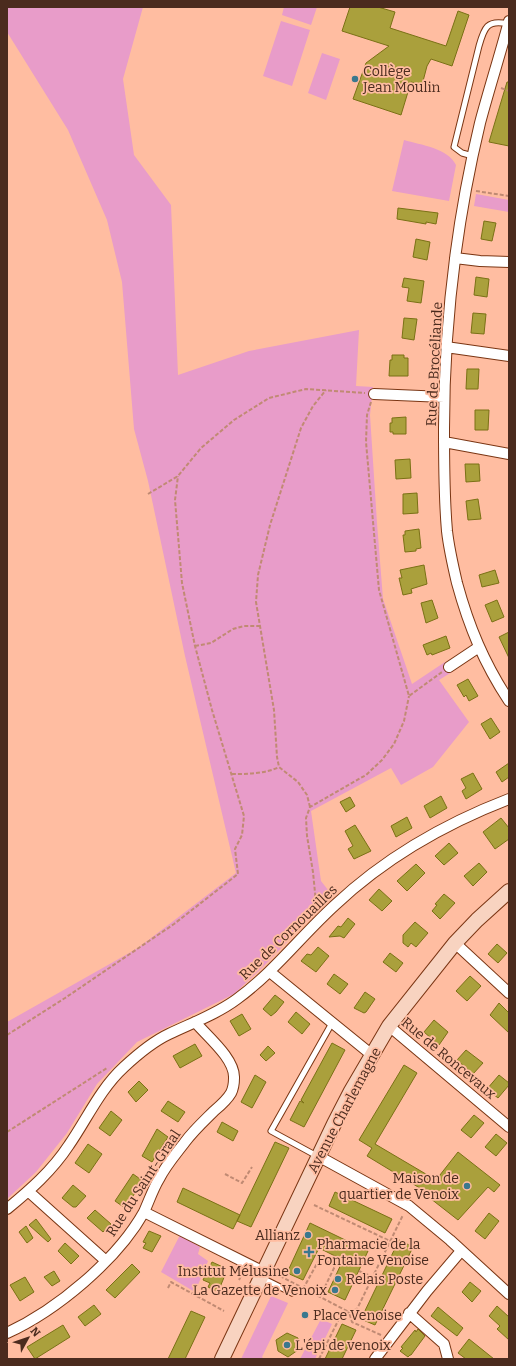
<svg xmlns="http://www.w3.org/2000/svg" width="516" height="1366" font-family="Bitter,serif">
  <rect width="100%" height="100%" fill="#ffbda1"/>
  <path fill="#e89cc9" d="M7,7H143L123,79L134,155L171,205L178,375L249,351L359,330L356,386L373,387L370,415L377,523L383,599L412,684L445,662L452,672L439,680L469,722L433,767L401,785L391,768L311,811L321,881L332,895L263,967L234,994L137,1042L97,1084L67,1133L36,1172L7,1199V1022L138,948L236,873L185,656L148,481L134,429L122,282L107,220L68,130L7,32Z
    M284,7H317L311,25L282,15Z
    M281,21L310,30L292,86L263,76Z
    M322,53L340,59L326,100L308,93Z
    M404,140C421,145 448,148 456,165L449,201L392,191Z
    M476,194L509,200V212L474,206Z
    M180,1235L200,1247L198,1254L208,1261L195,1292L161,1272Z
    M271,1296L288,1303L262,1357L264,1359H241Z
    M321,1319L332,1324L315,1359H300Z"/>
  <path fill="#aaa03c" stroke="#7a7115" d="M350,7H378L395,12L390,28L446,46L458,11L469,15L452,66L431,59L427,66L422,85L411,82L401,115L353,99L366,63L389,46L342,31Z
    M507,82H509V146L489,142Z
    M398,208L438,213L436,224L426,222V224L397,219Z
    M484,221L496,223L492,241L481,239Z
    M416,239L430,242L427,260L413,257Z
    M476,277L489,279L487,297L474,295Z
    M404,278L424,281L421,303L407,301L409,288L402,287Z
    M473,313L486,314L484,334L471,333Z
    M404,318L417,319L414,340L402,338Z
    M392,355H404V358H408V376H389L390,360H392Z
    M467,369H479L478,389H466Z
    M475,410H489L488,430H475Z
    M406,417V434H393V432H390V423H392V418Z
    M410,459L411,478L396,479L395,460Z
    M465,464H479L480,481L466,482Z
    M417,493L418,513L403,514V494Z
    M478,499L481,519L468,520L466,501Z
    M419,529L421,548L416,549V551L405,552L403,535H405V531Z
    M424,565L427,584L411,589L412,593L403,595L399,578H402L400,570Z
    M495,570L499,583L482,587L479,575Z
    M432,600L438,618L426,623L421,603Z
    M497,600L504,617L492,622L485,605Z
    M509,632V658L499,637Z
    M446,636L450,648L432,655L431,653L427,655L423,645Z
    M468,679L478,696L469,701L466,695L464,697L457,685Z
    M491,718L500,732L490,739L481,724Z
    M509,763V777L502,782L496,772Z
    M473,773L482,789L466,799L462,791L466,788L461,779Z
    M441,796L447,808L430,818L424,806Z
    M350,797L355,806L346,812L340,802Z
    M407,817L412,828L396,837L391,826Z
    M501,818L509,828V839L495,849L483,832Z
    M355,825L371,851L354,859L348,849L353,846L345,831Z
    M449,843L458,853L444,865L435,856Z
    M479,863L487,872L473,886L464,876Z
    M416,864L425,873L407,891L397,881Z
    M379,889L392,901L382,911L369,900Z
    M444,894L455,903L440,919L432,911L437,905L435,904Z
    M348,918L355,924L344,938L340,936L329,937L338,926L341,927Z
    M415,922L428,933L416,947L411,943L408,947L403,943V935Z
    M497,944L507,953L498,963L488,954Z
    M318,947L329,956L316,972L301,961L307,954L311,955Z
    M390,953L403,963L396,972L383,962Z
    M334,974L348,984L340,994L327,984Z
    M470,976L481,986L467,1001L456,991Z
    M365,992L375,999L366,1012L364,1013L354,1008Z
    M275,995L284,1002L276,1012L271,1016L263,1009Z
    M499,1003L509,1013V1033L490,1015Z
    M296,1012L310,1024L302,1034L288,1022Z
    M242,1014L251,1029L239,1036L230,1021Z
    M434,1020L448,1032L439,1045L424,1032Z
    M332,1043L345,1050L304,1127L290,1120L300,1101L304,1103L301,1100Z
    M195,1044L202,1056L180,1068L173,1056Z
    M268,1046L275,1053L266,1061L260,1055Z
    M466,1050L483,1063L473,1074L457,1060Z
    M404,1065L417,1073L375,1144L436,1180L458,1152L500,1185L494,1192L488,1187L458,1220L426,1195L428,1193L367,1156L372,1148L359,1140Z
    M255,1075L266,1082L252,1108L241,1102Z
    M499,1075L509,1083V1085L498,1098L487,1089Z
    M139,1081L148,1090L136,1102L128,1092Z
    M168,1101L185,1112L178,1122L161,1111Z
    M111,1111L122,1120L110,1136L99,1128Z
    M474,1115L484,1123L471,1138L461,1130Z
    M222,1122L238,1131L233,1141L217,1132Z
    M157,1129L168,1137L152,1162L142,1156Z
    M496,1134L507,1143L496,1156L485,1147Z
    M275,1142L289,1148L251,1227L237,1221Z
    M88,1144L102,1154L89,1173L75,1163Z
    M133,1174L143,1181L125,1208L115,1201Z
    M73,1185L86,1196L76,1207H73L62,1198Z
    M183,1188L240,1215L233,1229L177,1202Z
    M335,1192L392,1219L385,1233L329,1206Z
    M95,1210L111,1224L103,1232L87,1218Z
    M489,1213L499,1221L485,1239L475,1231Z
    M36,1219L51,1239L48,1242L29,1225Z
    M310,1223L368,1251L345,1300L328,1292L343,1260L319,1248L303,1280L287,1273Z
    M26,1226L33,1238L27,1243L19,1232Z
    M149,1231L161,1236L152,1252L143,1248L146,1243L143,1242Z
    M399,1240L413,1247L375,1325L361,1319Z
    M65,1243L79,1256L71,1264L58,1251Z
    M212,1262L225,1268L222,1274L225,1275L218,1292L208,1287L210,1283L203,1280Z
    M132,1264L140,1272L115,1298L106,1290Z
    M54,1271L60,1281L52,1286L44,1277Z
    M25,1277L34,1292L20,1301L10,1285Z
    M470,1282L481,1291L472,1302L462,1292Z
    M94,1305L101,1314L85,1326L78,1317Z
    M497,1306L509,1317V1340L497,1329L500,1326L489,1316Z
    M438,1307L463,1328L457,1336L431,1316Z
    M191,1311L205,1317L185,1359H168Z
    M342,1324L356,1330L342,1359H325Z
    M63,1325L70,1337L35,1359L27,1347Z
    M418,1329L425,1336L411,1355H410L408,1357L400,1351L403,1348L401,1347L415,1330L416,1332Z
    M287,1333L298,1338V1350L288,1357L278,1351L276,1340Z
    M469,1339L494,1359H466L458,1353Z"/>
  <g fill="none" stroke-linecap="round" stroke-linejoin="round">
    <defs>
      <path id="lane" d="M473,156L462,153L454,147L479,46C484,28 487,19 508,24
        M317,1156L271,1131L332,1023
        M262,1278L292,1293"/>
      <path id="street" d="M509,21C500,55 489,89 480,123C456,223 444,327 444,429C444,463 444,497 447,531C449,549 453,566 457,583C469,627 484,663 509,701
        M455,258L480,261L509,262
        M446,347L509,356
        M374,394L444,397
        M444,442L509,454
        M449,667L479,647
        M455,943L509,993
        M270,972L372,1055
        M389,1026L509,1127
        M318,1156L409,1206L450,1240L509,1294
        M28,1191L106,1261
        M7,1209C30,1190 52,1171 69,1145C87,1119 100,1089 124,1067C138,1054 152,1042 169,1034C192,1023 217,1014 237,999C274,972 301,936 335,905C385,858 444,824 509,799
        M144,1212L264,1272
        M409,1313L444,1344L448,1359
        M7,1333C57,1310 117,1260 144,1212C149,1201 153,1189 159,1179C166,1165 176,1154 185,1142C194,1130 204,1121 214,1111C220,1106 227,1100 231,1093C233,1089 234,1083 234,1078C235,1059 208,1037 195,1022
        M375,1359L427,1291L461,1251"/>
      <path id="secondary" d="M222,1359L334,1124L351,1091L389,1026L455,943L477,920L509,891"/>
    </defs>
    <use href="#lane" stroke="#7a3513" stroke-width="7"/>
    <use href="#street" stroke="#7a3513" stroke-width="12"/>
    <use href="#secondary" stroke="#7a3513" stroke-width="16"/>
    <path stroke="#c08a73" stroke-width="2" stroke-dasharray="4 2" stroke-linecap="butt" d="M501,88L509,91
      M476,191L509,196
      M371,402L367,415L366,442L379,590L409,696L442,672
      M148,494L178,476L201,448L234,420L269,398L306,389L365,393
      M195,646L211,643L233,629L244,626H260
      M232,774C247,774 265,774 279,767
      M310,807L307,795L298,782L279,767L277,757L274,710L256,602L258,575L270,525L301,428L313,406L326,390
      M320,907L316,903L313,872L307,836L306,818L310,807L366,775L382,760L394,744L404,721L409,696
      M7,1035L65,998L174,924L238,874L235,849L242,835L244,816L212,710L195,646L182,583L175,500L178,476
      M7,1132L107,1068
      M225,1174L242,1183L252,1167
      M314,1205L390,1241
      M335,1266L337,1261L342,1263
      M359,1271L373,1277
      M280,1276L349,1312
      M239,1280L243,1272
      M168,1288L171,1282L224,1311
      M303,1289L320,1258L335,1266L320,1297
      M381,1335L352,1322L349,1312L357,1309L403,1215
      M319,1359L340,1317L349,1312"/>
    <use href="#lane" stroke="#fff" stroke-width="5"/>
    <use href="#street" stroke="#fff" stroke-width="10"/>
    <use href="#secondary" stroke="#f8d3c0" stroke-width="14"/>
  </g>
  <g fill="#3a788e" stroke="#ffbda1" stroke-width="1.5">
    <circle cx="355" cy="79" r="4"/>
    <circle cx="467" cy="1186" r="4"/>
    <circle cx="308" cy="1235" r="4"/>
    <path d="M307 1246h4v4h4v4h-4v4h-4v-4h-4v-4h4z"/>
    <circle cx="297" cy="1271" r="4"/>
    <circle cx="338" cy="1279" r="4"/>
    <circle cx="335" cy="1290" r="4"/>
    <circle cx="305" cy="1315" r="4"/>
    <circle cx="287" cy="1345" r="4"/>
  </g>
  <g text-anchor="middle" stroke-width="3.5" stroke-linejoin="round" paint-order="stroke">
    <g font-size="14" fill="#4b2b1e" stroke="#ffbda1" text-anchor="start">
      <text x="363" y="76">Collège<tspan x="363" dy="16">Jean Moulin</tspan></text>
      <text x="459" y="1183" text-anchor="end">Maison de<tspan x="459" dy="16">quartier de Venoix</tspan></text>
      <text x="300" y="1240" text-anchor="end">Allianz</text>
      <text x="317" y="1249">Pharmacie de la<tspan x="317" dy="16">Fontaine Venoise</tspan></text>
      <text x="289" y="1276" text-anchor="end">Institut Mélusine</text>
      <text x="346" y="1284">Relais Poste</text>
      <text x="327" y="1295" text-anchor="end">La Gazette de Venoix</text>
      <text x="313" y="1320">Place Venoise</text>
      <text x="295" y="1350">L'épi de venoix</text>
    </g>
    <g font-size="14" fill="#4b2b1e" stroke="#ffbda1">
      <text transform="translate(434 364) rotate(-87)" y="5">Rue de Brocéliande</text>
      <text transform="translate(288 932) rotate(-44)" y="5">Rue de Cornouailles</text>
      <text transform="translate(449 1058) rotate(40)" y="5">Rue de Roncevaux</text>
      <text transform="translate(344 1110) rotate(-62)" y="5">Avenue Charlemagne</text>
      <text transform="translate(143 1183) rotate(-57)" y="5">Rue du Saint-Graal</text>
    </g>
  </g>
  <rect width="516" height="1366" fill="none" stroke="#4b2b1e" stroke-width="16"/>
  <g transform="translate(28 1338) rotate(50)" stroke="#ffbda1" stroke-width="3" paint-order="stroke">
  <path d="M0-3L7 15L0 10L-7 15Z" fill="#4b2b1e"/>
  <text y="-6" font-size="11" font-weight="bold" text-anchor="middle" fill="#4b2b1e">N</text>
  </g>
</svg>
